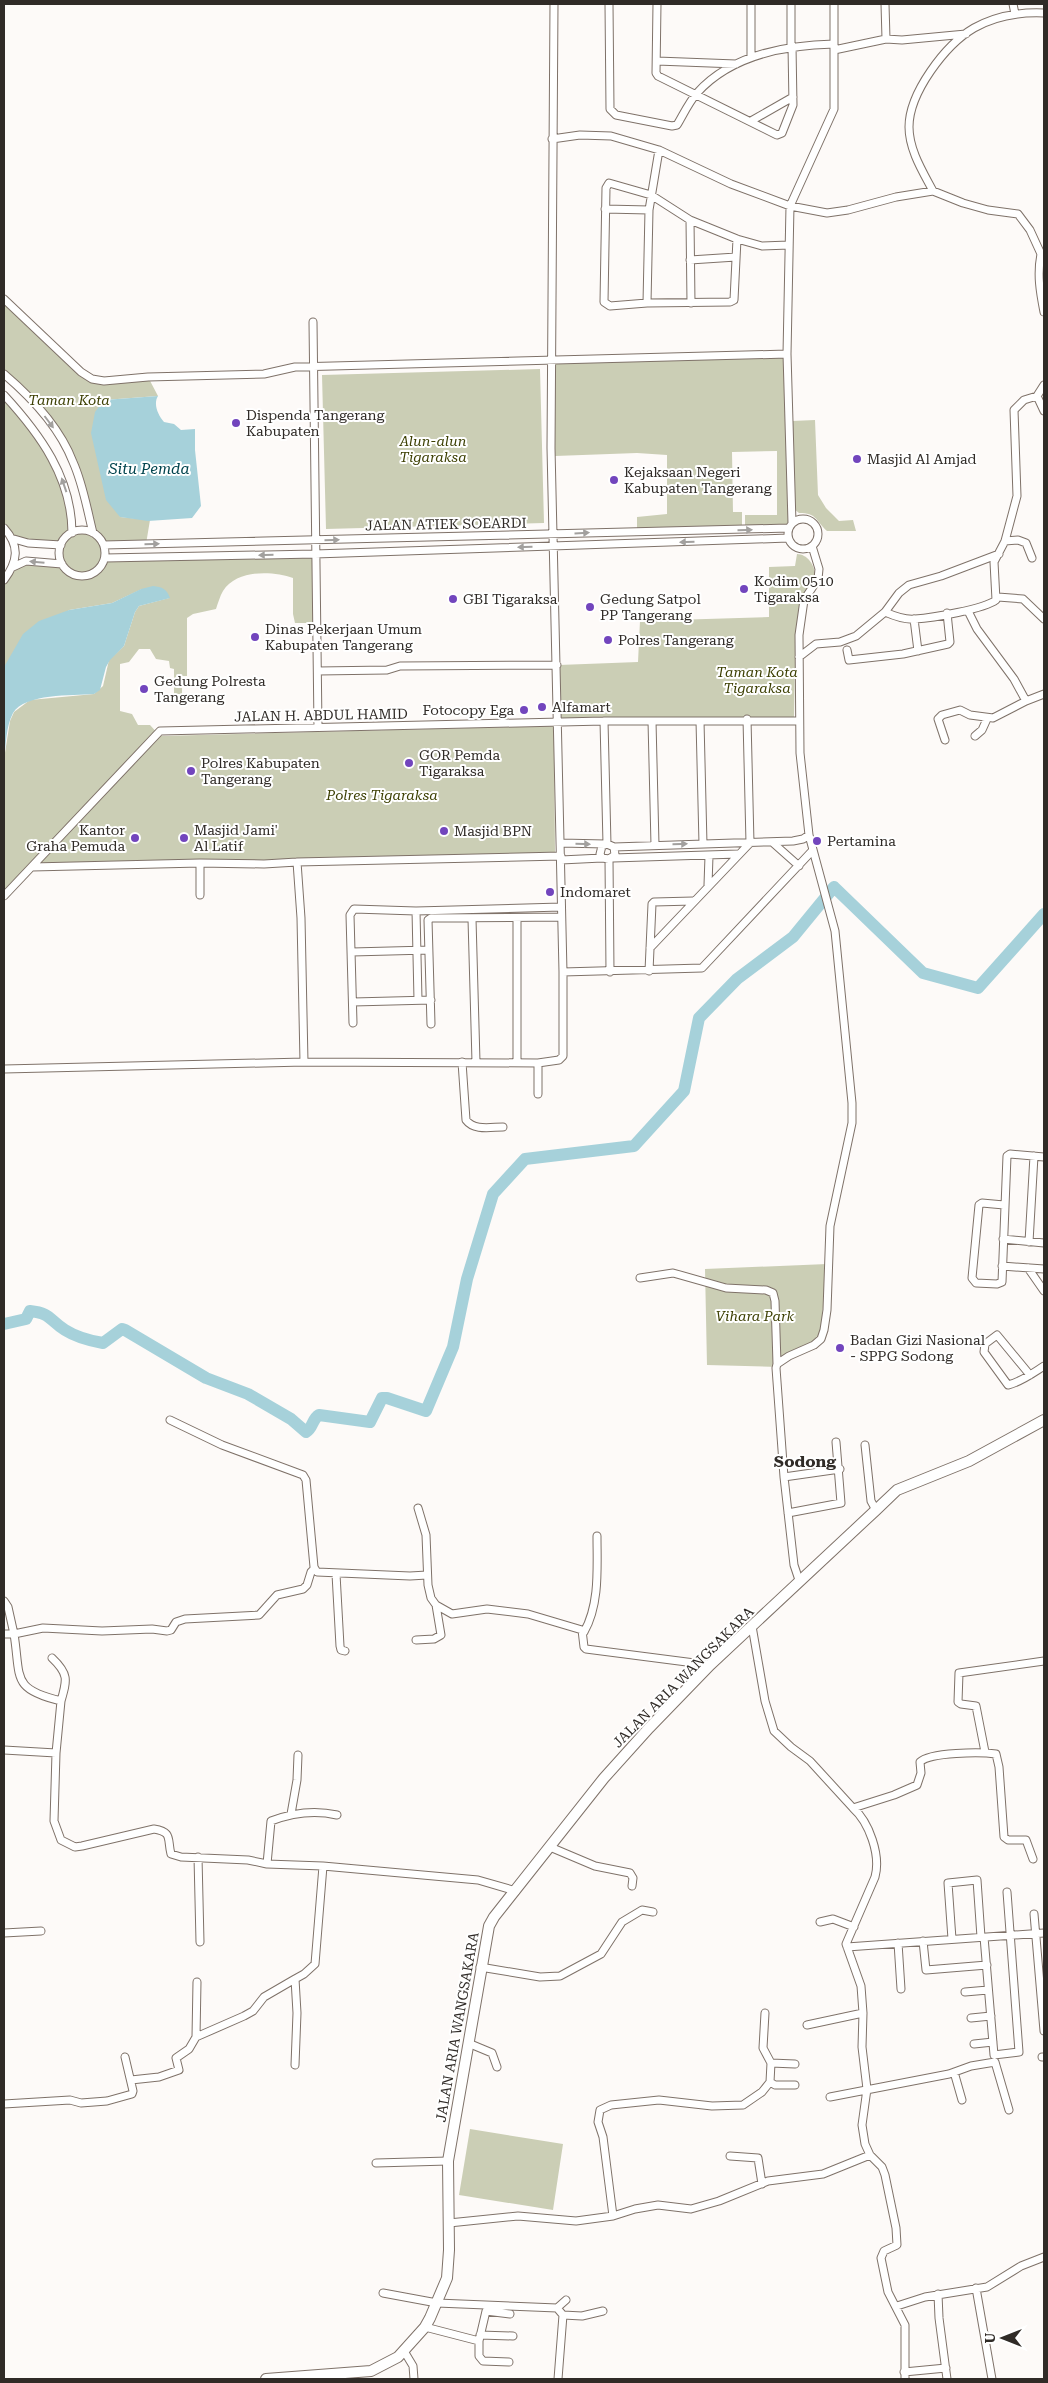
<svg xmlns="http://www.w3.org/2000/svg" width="1048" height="2383" font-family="'Roboto Serif',serif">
  <rect width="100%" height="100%" fill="#fdfaf8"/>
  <path fill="#cbceb5" d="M4,299L92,379L148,377L158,396L104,400L120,517L150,520L146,544L104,545L105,558L315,554L317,623H295L293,614V578C273,571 237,569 223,591C220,596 218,603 216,609L193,614L187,618V676H182V694H174V669L170,668L169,661L156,659L150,649H139L129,662L120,664V711L132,714L138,725H150L160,736L554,726L555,852L380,860L32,867L4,895V759L10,721L14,712L30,700L94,694L103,686L109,660L124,646L135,612L139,606L169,598L142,589L112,603L69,610L4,667V580L13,567L26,561L62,563L61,545L14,539L4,528V395L59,470L73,533L79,531L92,533L73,461L50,423L4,375Z
    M787,354L791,522L787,527L745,529V515H777V451L732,452L733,512H742V529L637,531V517L667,514V455L637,453L555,456L554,363Z
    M540,369L544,523L326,529L322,375Z
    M815,420L818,495L826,508L839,521L853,520L856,531H827C815,520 817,513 799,513L794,509L792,421Z
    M797,554C807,554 815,565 815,575C815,585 802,592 801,602C794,641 795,679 794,718L559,722V665L638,662L640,621L769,617V567L795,566Z
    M827,1264L820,1339L787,1354L779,1367L707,1365L705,1269Z
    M470,2129L563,2144L553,2210L459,2195Z"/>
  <path fill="#a6d1da" d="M158,396C153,404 158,415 164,422L174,424L181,430L195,429V450L201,506L192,518L148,521L120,517L106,500L91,433L95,412L104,400Z
    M153,586C162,587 167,589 170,598L139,606L135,612L124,646L110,660L106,667L100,690L94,694C72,696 25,693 13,713C6,726 6,745 4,759V667L23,634L39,621L69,610L112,603L141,589Z"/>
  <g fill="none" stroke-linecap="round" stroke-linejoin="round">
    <path stroke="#a6d1da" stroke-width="12" d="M4,1324L26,1319L30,1311C51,1313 49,1320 65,1330C76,1337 91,1341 103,1343L122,1329L125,1330L206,1378L248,1394L291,1419L306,1432C313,1428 312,1419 319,1415L370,1422L382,1398H387L426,1411L453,1347L467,1279L493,1194L525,1159L634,1146L684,1091L699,1018L737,979L793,937L834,887L923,973L978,988L1044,914"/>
    <defs>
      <path id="street" d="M609,4L610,109L616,115L672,126L677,125C683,115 689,102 697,93C731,55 785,45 834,44
        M657,4L656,73L658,76L777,135L782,133L793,105L792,46
        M1013,4L1015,14
        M886,39L902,40L966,34
        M791,46V4
        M834,50L886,39L885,4
        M751,57V4
        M657,61L736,64
        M751,121L793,97
        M552,139L580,135L611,136L659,150L731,184L790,206L827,213L848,210L896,197L933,191L963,203L988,210L1018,214L1030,230L1041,254
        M933,191C923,172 909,150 909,127C909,93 945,45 974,28C995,16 1020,12 1044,13
        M605,209L649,210
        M690,220L691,303
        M737,239L734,300L730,302L647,303L610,306L604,302L606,188L609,183L651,195L690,220L737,239L762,246L789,245
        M1044,253L1041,254C1037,274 1040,292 1044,312
        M690,260L736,257
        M4,299L81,372L92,379L104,381L148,377L264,374L295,367L787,354
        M647,303L649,210L659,150
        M313,322L318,727
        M4,374C31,397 60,428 73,462C83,484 87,509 93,533
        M4,395C40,434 72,478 72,533
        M1037,396L1044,411
        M788 534a15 15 0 1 1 30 0a15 15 0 1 1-30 0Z
        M792,523L787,354L790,206L834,109V4
        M4,528C20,546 18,561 4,580
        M59 553a23 23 0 1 1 46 0a23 23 0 1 1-46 0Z
        M14,539L28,543L61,545
        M1005,541L1018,540L1026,543L1032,558
        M104,545L788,528
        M105,558L315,554L788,538
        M13,567L26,561L62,564
        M998,597L1023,599L1044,619
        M968,611L977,629L1014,679L1026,701
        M885,612C894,616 905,620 915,619C933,618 984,609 996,600L994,562L1005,541L1017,496L1014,410L1024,400L1037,396L1044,385
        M914,619L918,651
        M847,650L849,660L903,654L948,644L950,642L947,613
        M799,657L816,644L840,642L856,636L885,612L899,593L909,585L941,576L999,554
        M318,671L387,670L400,666L557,665
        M604,721L607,844
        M652,721L655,845
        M700,721L703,844
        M975,736L982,730L987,719
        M945,740L938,719L942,715L960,710L970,715L993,718L1026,701L1044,694
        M772,842L799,866
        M561,843L605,844
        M614,847L615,855L609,859L602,858L600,854L602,846L607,844L614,847L793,841L803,839L809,835
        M613,858L738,854
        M609,859L610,972
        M561,860L602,858
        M297,862L301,918L304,1062
        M200,863V895
        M32,867L200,863L264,864L297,862L561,856
        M708,885L709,856
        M4,896L160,731L604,721H799
        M416,911L561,907
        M517,918V1063
        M472,919L476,1062
        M650,948L750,843L747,719
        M352,952L428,950
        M649,971L652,904L654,902L693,901
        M563,972L702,968L813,850
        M353,1002L431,1000
        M353,1023L350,915L354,909L416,911L418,1000
        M431,1024L428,920L431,918L561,917
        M462,1062L466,1120C474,1131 491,1127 503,1127
        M4,1069L304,1062L538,1063L559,1060L563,1056V972L551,448L554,4
        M538,1094V1063
        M1004,1205L982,1203L979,1205L972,1278L976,1283L997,1284L1002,1282L1007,1156L1010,1154L1044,1157
        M1003,1239L1044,1243
        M1029,1242L1034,1156
        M1002,1266L1044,1269
        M1028,1268L1044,1291
        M640,1278L673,1273L726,1288L766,1290L773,1293L775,1301L777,1364
        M1030,1375L997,1335L985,1344L984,1352L1008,1385C1021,1382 1033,1373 1044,1366
        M170,1420L222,1445L303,1475L306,1480L314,1567L317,1572L410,1576L427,1575
        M865,1445L871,1501L876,1510
        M784,1477L840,1469
        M418,1508L426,1535L428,1585L431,1598L436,1605L452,1614L487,1609L528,1614L582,1630L584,1647L586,1649L710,1665
        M788,1513L841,1503L836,1442
        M336,1574L340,1646L341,1650L345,1651
        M799,1580L794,1565L784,1477L776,1368L777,1364L789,1356L814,1345L821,1339L824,1330L827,1310L830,1226L852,1123V1103L835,931L809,835L800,753L799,635L804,600L818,579L819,569L812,546
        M4,1601L8,1607L14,1634L43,1628L102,1631L152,1629L167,1631L171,1630L176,1622L185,1619L259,1615L277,1595L303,1589L307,1585L311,1572L314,1569
        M752,1626L765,1701L774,1731L791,1747L810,1761L853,1808L894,1795L917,1785L921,1773L920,1762C930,1752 981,1752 996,1754L999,1767L1004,1837L1008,1840H1026L1033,1859
        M584,1632C600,1604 597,1567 597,1536
        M4,1634H14C21,1678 11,1689 61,1701L56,1753L54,1821L61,1840L75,1847L82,1846L154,1829C173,1832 167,1839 171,1854L181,1857L248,1860L267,1864L323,1866L478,1880L516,1891
        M416,1640L434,1639L441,1635L436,1605
        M52,1658C69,1674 67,1680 61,1701
        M4,1750L56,1753
        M985,1752L976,1706L961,1704L958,1702L959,1673L1044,1661
        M853,1808C869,1822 881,1855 875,1877L846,1944L861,1986L863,2013L862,2047L867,2089L862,2125L865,2144L870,2155L882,2167L885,2175L896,2228L897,2245L884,2251L881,2258L888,2292L905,2325V2379
        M291,1814L297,1780L298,1755
        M550,1847L595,1866L630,1873L633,1878L632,1886
        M198,1857L200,1942
        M267,1864L271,1821C292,1813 315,1810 337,1815
        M1034,1914L1044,2031
        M820,1922L833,1919L854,1927
        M4,1933L41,1931
        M984,1937L994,2055L1019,2052L1007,1892
        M952,1939L948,1883L977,1880L981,1937
        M923,1941L926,1970L987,1965
        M898,1943L901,1989
        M847,1947L1044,1933
        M480,1967L540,1977L560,1976L601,1954L622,1922L642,1910L653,1912
        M965,1992L988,1990
        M971,2018L991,2016
        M807,2025L863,2013
        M196,2037L244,2016L253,2011L264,1997L295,1979
        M468,2043L492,2053L497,2067
        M974,2044L993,2042
        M1042,2057H1044
        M771,2063L795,2064
        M295,2065L297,2013L295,1979L304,1974L315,1964L323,1866
        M954,2072L962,2100
        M131,2080L159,2077L179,2070L176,2058L189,2049L196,2037L197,1982
        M770,2082L775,2085H795
        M830,2097L949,2074L971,2066L995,2062L1009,2110
        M4,2104L70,2100L81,2103L107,2101L132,2094L133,2091L125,2057
        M730,2156L758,2158L762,2184
        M376,2163L448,2161
        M613,2216L603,2137L598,2122L600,2110L611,2105L659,2100L712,2106L743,2105L762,2092L770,2082L771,2063L763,2048L765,2013
        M449,2223L518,2216L576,2221L613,2216L635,2209L658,2205L691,2209L719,2201L768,2181L823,2174L870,2155
        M976,2288L992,2379
        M383,2293L437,2303L557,2308
        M938,2294L939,2318L947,2379
        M897,2306L925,2297L987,2287L1021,2266L1044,2257
        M563,2315L582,2316L603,2311
        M425,2327L479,2341V2356L483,2361L509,2362
        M480,2335L513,2336
        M479,2341L486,2311L510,2314
        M404,2351L413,2366L414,2379
        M904,2372L946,2368
        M558,2379L563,2315L557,2308L566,2300"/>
      <path id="secondary" d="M266,2379L371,2371L398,2357L425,2327L430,2318L447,2278L449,2250L448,2161L489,1926L494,1917L604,1778L649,1728L710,1665L876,1510L897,1490L969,1461L1044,1420"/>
    </defs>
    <use href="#street" stroke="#7f7269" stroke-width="9"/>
    <use href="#secondary" stroke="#7f7269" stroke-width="12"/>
    <use href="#street" stroke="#fff" stroke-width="7"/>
    <use href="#secondary" stroke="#fff" stroke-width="10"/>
  </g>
  <defs><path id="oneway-solid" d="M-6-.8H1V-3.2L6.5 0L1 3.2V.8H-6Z" transform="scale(1.25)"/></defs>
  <g fill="#a2a09e">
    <use href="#oneway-solid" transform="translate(49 422) rotate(53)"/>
    <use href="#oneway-solid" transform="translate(64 485) rotate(-109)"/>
    <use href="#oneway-solid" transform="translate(745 530) rotate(-2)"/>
    <use href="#oneway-solid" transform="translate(582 533) rotate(-3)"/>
    <use href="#oneway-solid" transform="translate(332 540) rotate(-1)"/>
    <use href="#oneway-solid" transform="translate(687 542) rotate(178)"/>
    <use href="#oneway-solid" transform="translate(152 544) rotate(-1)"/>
    <use href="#oneway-solid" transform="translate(525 547) rotate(178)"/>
    <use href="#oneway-solid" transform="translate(266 555) rotate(179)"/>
    <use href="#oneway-solid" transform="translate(37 562) rotate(-175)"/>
    <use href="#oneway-solid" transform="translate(583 844) rotate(1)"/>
    <use href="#oneway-solid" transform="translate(680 844) rotate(-1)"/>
  </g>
  <g fill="#7245bd" stroke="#fff" stroke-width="2">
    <circle cx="236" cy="423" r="5"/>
    <circle cx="857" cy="459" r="5"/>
    <circle cx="614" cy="480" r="5"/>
    <circle cx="744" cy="589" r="5"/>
    <circle cx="453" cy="599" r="5"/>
    <circle cx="590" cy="607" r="5"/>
    <circle cx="255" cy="637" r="5"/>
    <circle cx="608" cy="640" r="5"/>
    <circle cx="144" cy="689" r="5"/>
    <circle cx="542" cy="707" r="5"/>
    <circle cx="524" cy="710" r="5"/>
    <circle cx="409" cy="763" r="5"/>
    <circle cx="191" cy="771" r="5"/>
    <circle cx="444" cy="831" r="5"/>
    <circle cx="135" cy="838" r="5"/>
    <circle cx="184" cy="838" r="5"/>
    <circle cx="817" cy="841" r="5"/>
    <circle cx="550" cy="892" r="5"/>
    <circle cx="840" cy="1348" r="5"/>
  </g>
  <g text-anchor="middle" stroke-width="4" stroke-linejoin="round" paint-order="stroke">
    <g font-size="14" font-style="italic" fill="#3c3f02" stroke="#fff">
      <text x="69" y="405">Taman Kota</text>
      <text x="433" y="446">Alun-alun<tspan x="433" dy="16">Tigaraksa</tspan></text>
      <text x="757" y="677">Taman Kota<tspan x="757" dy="16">Tigaraksa</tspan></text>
      <text x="382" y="800">Polres Tigaraksa</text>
      <text x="755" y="1321">Vihara Park</text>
    </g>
    <g font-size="14" fill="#302b27" stroke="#fff" text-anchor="start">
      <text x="246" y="420">Dispenda Tangerang<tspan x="246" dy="16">Kabupaten</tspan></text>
      <text x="867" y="464">Masjid Al Amjad</text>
      <text x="624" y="477">Kejaksaan Negeri<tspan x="624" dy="16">Kabupaten Tangerang</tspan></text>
      <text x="754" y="586">Kodim 0510<tspan x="754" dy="16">Tigaraksa</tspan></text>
      <text x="463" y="604">GBI Tigaraksa</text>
      <text x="600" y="604">Gedung Satpol<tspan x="600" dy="16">PP Tangerang</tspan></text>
      <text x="265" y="634">Dinas Pekerjaan Umum<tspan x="265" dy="16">Kabupaten Tangerang</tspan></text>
      <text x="618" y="645">Polres Tangerang</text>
      <text x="154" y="686">Gedung Polresta<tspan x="154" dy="16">Tangerang</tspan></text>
      <text x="552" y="712">Alfamart</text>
      <text x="514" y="715" text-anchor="end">Fotocopy Ega</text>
      <text x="419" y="760">GOR Pemda<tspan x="419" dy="16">Tigaraksa</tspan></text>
      <text x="201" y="768">Polres Kabupaten<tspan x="201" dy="16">Tangerang</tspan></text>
      <text x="125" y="835" text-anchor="end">Kantor<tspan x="125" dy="16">Graha Pemuda</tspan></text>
      <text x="194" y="835">Masjid Jami'<tspan x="194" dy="16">Al Latif</tspan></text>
      <text x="454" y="836">Masjid BPN</text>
      <text x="827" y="846">Pertamina</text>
      <text x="560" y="897">Indomaret</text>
      <text x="850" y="1345">Badan Gizi Nasional<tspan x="850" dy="16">- SPPG Sodong</tspan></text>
    </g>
    <g font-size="14" fill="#302b27" stroke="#fff">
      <text transform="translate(446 524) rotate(-1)" y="5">JALAN ATIEK SOEARDI</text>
      <text transform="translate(321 715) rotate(-1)" y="5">JALAN H. ABDUL HAMID</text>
      <text transform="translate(683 1677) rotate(-45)" y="5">JALAN ARIA WANGSAKARA</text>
      <text transform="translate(457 2027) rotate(-80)" y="5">JALAN ARIA WANGSAKARA</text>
    </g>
    <g font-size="15" font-style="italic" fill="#00434d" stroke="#fff">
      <text x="149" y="474">Situ Pemda</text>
    </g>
    <g font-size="16" font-weight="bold" fill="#302b27" stroke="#fff">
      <text x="805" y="1467">Sodong</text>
    </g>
  </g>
  <rect width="1048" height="2383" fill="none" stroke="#302b27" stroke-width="10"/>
  <g transform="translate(1003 2338) rotate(270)" stroke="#ffffff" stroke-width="4" paint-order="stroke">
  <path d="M0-4L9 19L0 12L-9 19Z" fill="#302b27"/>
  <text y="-8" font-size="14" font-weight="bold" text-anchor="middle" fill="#302b27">U</text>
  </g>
</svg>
